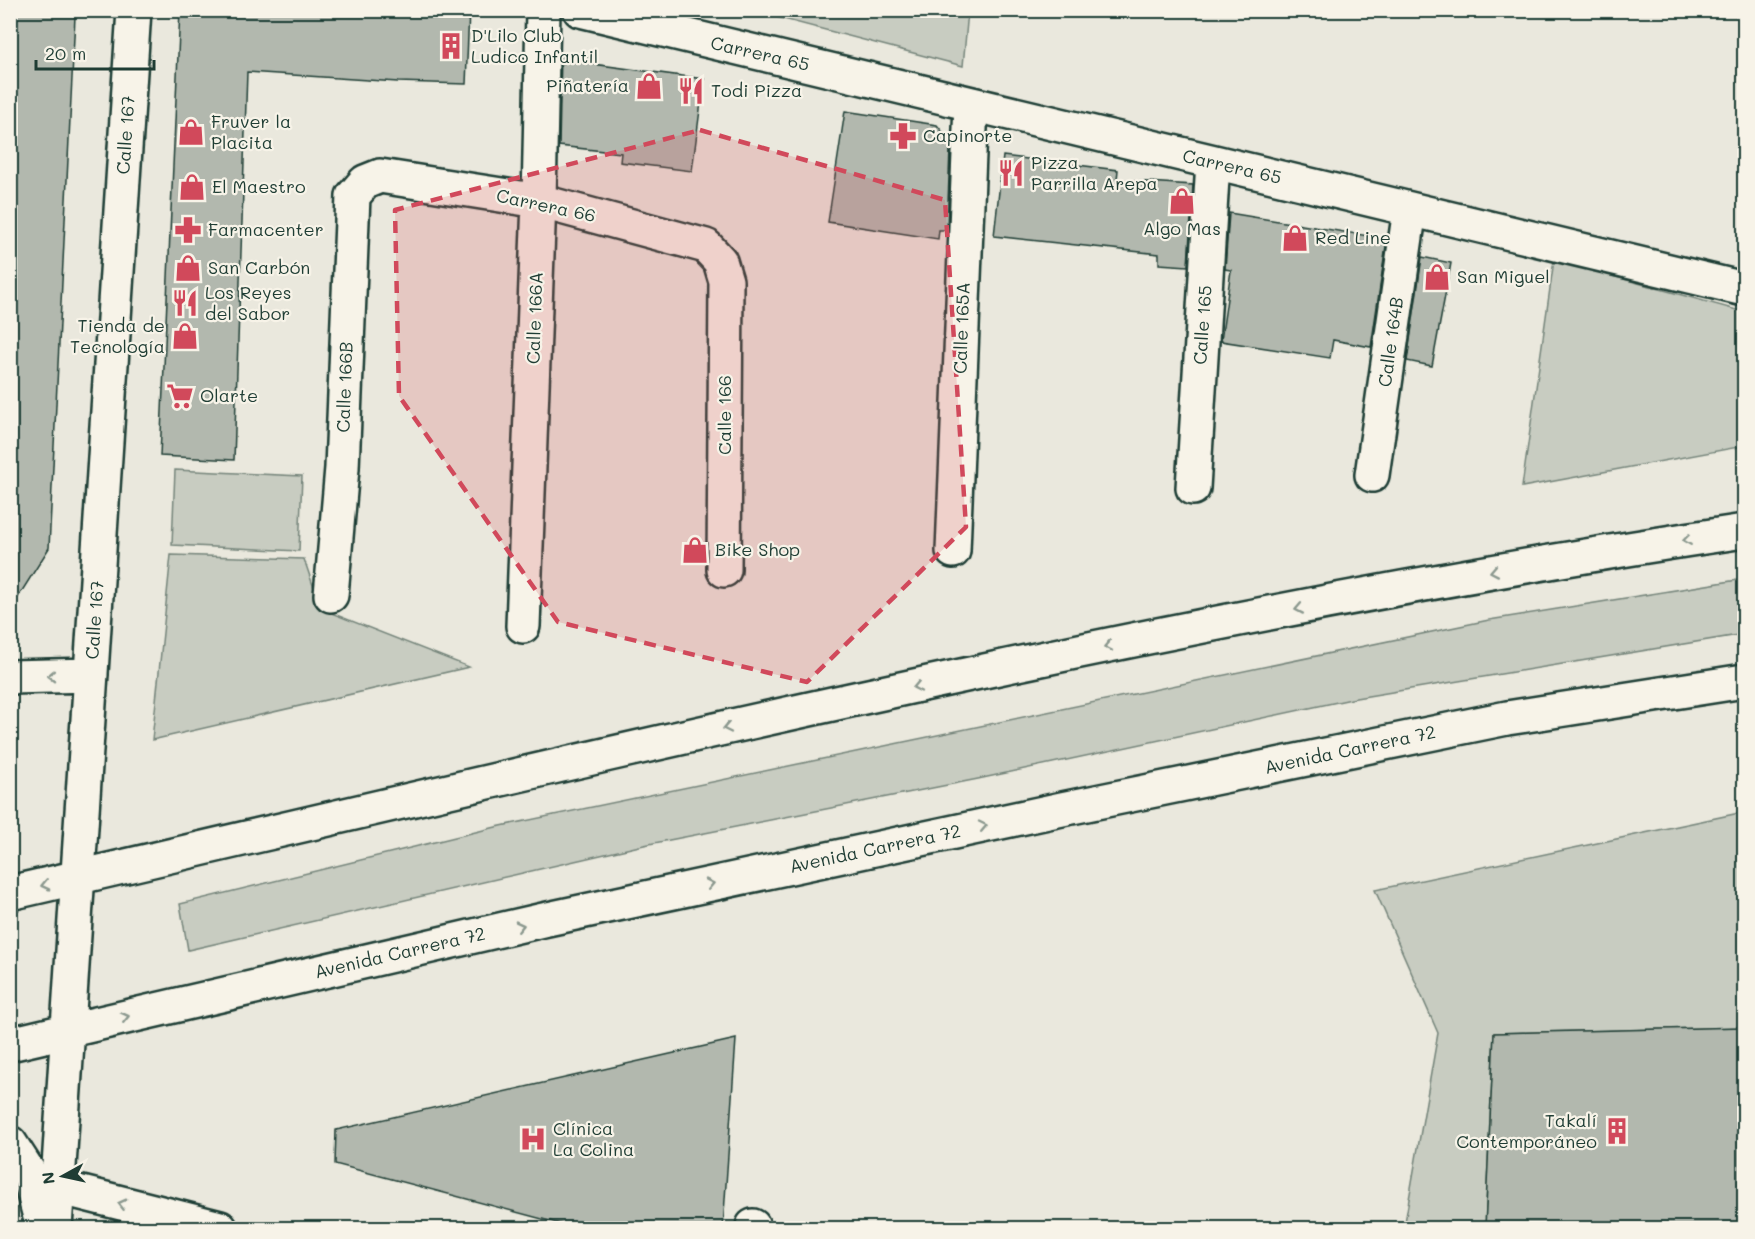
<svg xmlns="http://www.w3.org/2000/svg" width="1755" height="1239" font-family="Mali,sans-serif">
  <rect width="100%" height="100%" fill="#eae8dd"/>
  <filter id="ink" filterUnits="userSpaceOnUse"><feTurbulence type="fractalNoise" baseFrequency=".0167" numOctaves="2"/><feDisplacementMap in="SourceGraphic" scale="12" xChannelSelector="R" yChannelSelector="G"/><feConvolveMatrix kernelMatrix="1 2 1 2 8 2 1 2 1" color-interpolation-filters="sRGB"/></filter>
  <g filter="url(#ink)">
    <path fill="#c8ccc1" stroke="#74847a" stroke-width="1.5" d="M753,11H968L963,66Z
      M1554,260L1744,312V446L1522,487Z
      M175,470L302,476L299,551L172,545Z
      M171,555L304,559L321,609L469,667L152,740Z
      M1744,579V634L1356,698L978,779L644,845L188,950L180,904L496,827L1489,620Z
      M1744,812V1027L1494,1033L1485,1228H1404L1438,1033L1375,890Z"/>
    <path fill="#b2b8ae" stroke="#1f3d34" stroke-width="1.5" d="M10,10H50L75,16L49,548L10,610Z
      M180,10H469L466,84L398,82L247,72L234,460L160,456Z
      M561,54L593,58V64L704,79L692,171L620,162L621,153L559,146Z
      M845,111L937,125L946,136L950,149L947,230H939L938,239L828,222Z
      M1003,156L1118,170L1117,180L1193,185L1188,266L1159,264V254L994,236Z
      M1229,213L1387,239L1371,347L1333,340L1330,358L1221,341L1231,270L1225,269Z
      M1422,257L1451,263L1432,366L1407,361Z
      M1744,1027V1228H1485L1494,1033Z
      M736,1039L723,1228H576L335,1164L336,1130Z"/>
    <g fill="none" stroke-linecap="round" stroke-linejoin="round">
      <defs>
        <path id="minor" d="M580,10L1744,289
          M1372,475L1410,209
          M1193,488L1213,162
          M953,551L971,104
          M331,595L342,468L353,196L365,182L380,176L539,201L706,246L720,261L726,281L724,570
          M523,626L539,201L543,10
          M10,677L91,675
          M58,1187L220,1228
          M55,1228L134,10
          M753,1228V1226"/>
        <path id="highway" d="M10,893C586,760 1160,618 1744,531
          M10,1044L543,920L1062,809L1507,718L1744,681
          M10,1143L28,1171L43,1228"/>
      </defs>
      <use href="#minor" stroke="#1f3d34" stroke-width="38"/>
      <use href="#highway" stroke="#1f3d34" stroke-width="38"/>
      <use href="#minor" stroke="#f7f3e8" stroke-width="33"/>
      <use href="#highway" stroke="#f7f3e8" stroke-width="33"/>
    </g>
    <defs><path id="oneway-chevron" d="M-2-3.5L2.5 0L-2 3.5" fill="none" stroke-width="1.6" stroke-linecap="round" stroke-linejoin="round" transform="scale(1.5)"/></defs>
    <g stroke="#8b988e">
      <use href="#oneway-chevron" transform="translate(1687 540) rotate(172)"/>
      <use href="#oneway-chevron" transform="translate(1494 571) rotate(169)"/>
      <use href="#oneway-chevron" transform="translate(1299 609) rotate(169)"/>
      <use href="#oneway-chevron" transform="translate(1108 646) rotate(168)"/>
      <use href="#oneway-chevron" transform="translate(51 676) rotate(179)"/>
      <use href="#oneway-chevron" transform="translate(917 687) rotate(168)"/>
      <use href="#oneway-chevron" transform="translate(727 728) rotate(168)"/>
      <use href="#oneway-chevron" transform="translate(983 826) rotate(-12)"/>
      <use href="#oneway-chevron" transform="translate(710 884) rotate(-12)"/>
      <use href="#oneway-chevron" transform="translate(45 885) rotate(167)"/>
      <use href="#oneway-chevron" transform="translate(520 926) rotate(-13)"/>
      <use href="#oneway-chevron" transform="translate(125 1017) rotate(-13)"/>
      <use href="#oneway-chevron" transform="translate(122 1204) rotate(-166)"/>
    </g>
  </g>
  <path fill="#d1495b" fill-opacity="0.2" stroke="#d1495b" stroke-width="4.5" stroke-dasharray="12 8" stroke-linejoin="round" d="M700,130L945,200L966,527L807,682L558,622L399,396L395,210Z"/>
  <defs>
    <symbol id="building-bare" viewBox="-9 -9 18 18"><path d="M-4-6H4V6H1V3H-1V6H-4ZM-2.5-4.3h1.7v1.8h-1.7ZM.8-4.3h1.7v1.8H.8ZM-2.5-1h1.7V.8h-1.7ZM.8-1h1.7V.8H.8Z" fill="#d1495b" stroke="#f7f3e8" stroke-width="2.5" paint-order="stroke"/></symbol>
    <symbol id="shop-bare" viewBox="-9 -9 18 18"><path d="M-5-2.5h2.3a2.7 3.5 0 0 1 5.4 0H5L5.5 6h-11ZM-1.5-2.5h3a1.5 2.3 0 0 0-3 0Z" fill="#d1495b" stroke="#f7f3e8" stroke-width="2.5" paint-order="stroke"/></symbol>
    <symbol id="restaurant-bare" viewBox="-9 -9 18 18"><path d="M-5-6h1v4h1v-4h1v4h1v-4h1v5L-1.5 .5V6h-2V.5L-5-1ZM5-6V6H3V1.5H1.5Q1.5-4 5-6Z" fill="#d1495b" stroke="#f7f3e8" stroke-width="2.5" paint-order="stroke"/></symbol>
    <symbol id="pharmacy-bare" viewBox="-9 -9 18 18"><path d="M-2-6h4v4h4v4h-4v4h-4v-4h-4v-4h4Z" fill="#d1495b" stroke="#f7f3e8" stroke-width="2.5" paint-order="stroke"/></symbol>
    <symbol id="supermarket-bare" viewBox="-9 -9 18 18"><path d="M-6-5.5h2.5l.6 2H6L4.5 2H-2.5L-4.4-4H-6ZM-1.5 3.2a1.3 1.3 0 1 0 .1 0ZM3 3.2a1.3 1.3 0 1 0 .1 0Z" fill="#d1495b" stroke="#f7f3e8" stroke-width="2.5" paint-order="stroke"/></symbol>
    <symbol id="hospital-bare" viewBox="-9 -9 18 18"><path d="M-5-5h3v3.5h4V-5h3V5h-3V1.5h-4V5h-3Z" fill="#d1495b" stroke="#f7f3e8" stroke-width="2.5" paint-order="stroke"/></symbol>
  </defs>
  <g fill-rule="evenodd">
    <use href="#building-bare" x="432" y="27" width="38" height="38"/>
    <use href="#shop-bare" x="630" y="67" width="38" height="38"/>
    <use href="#restaurant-bare" x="672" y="72" width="38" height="38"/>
    <use href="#shop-bare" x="172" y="113" width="38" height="38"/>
    <use href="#pharmacy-bare" x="884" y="117" width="38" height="38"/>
    <use href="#restaurant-bare" x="992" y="154" width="38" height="38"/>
    <use href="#shop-bare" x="173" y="168" width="38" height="38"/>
    <use href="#shop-bare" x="1163" y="182" width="38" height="38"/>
    <use href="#pharmacy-bare" x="169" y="211" width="38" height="38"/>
    <use href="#shop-bare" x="1276" y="219" width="38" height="38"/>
    <use href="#shop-bare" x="169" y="249" width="38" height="38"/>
    <use href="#shop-bare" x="1418" y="258" width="38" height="38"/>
    <use href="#restaurant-bare" x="166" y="284" width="38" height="38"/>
    <use href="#shop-bare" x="166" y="317" width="38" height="38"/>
    <use href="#supermarket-bare" x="161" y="377" width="38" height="38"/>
    <use href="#shop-bare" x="676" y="531" width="38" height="38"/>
    <use href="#building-bare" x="1598" y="1112" width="38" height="38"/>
    <use href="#hospital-bare" x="514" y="1120" width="38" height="38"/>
  </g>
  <g text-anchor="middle" stroke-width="4.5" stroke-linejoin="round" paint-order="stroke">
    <g font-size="18" fill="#1f3d34" stroke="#f7f3e8" text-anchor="start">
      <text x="471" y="42">D'Lilo Club<tspan x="471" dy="21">Ludico Infantil</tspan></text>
      <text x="629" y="92" text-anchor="end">Piñatería</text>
      <text x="711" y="97">Todi Pizza</text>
      <text x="211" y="128">Fruver la<tspan x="211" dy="21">Placita</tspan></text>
      <text x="923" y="142">Capinorte</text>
      <text x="1031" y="169">Pizza<tspan x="1031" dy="21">Parrilla Arepa</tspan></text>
      <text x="212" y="193">El Maestro</text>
      <text x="1182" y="235" text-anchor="middle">Algo Mas</text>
      <text x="208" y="236">Farmacenter</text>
      <text x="1315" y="244">Red Line</text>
      <text x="208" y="274">San Carbón</text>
      <text x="1457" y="283">San Miguel</text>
      <text x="205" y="299">Los Reyes<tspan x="205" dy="21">del Sabor</tspan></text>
      <text x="165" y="332" text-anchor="end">Tienda de<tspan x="165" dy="21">Tecnología</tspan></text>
      <text x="200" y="402">Olarte</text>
      <text x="715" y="556">Bike Shop</text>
      <text x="1597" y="1127" text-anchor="end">Takalí<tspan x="1597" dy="21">Contemporáneo</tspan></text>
      <text x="553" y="1135">Clínica<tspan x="553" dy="21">La Colina</tspan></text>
    </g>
    <g font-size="18" fill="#1f3d34" stroke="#f7f3e8">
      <text transform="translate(760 54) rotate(13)" y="6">Carrera 65</text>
      <text transform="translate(126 135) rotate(-86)" y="6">Calle 167</text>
      <text transform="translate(1232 167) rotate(13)" y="6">Carrera 65</text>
      <text transform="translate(546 206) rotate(12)" y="6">Carrera 66</text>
      <text transform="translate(535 318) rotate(-88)" y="6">Calle 166A</text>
      <text transform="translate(1203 325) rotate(-86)" y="6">Calle 165</text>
      <text transform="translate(962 328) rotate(-88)" y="6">Calle 165A</text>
      <text transform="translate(1391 342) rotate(-82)" y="6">Calle 164B</text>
      <text transform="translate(345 387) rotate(-88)" y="6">Calle 166B</text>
      <text transform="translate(725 415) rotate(-90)" y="6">Calle 166</text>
      <text transform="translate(95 620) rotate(-86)" y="6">Calle 167</text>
      <text transform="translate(1350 750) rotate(-12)" y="6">Avenida Carrera 72</text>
      <text transform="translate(875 849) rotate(-12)" y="6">Avenida Carrera 72</text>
      <text transform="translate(400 953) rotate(-13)" y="6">Avenida Carrera 72</text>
    </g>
  </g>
  <rect width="1755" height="1239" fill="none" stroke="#f7f3e8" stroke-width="36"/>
  <rect x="18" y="18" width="1719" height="1203" fill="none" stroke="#1f3d34" stroke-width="2" filter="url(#ink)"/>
  <g transform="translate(63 1176) rotate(262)" stroke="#f7f3e8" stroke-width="4.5" paint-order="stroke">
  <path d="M0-4.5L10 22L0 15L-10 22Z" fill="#1f3d34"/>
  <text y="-9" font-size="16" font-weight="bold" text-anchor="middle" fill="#1f3d34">N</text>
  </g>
  <path d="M36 60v9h118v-9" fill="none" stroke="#1f3d34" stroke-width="3"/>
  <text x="45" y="60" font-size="18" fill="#1f3d34" stroke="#f7f3e8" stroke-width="4.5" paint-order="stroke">20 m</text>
</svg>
